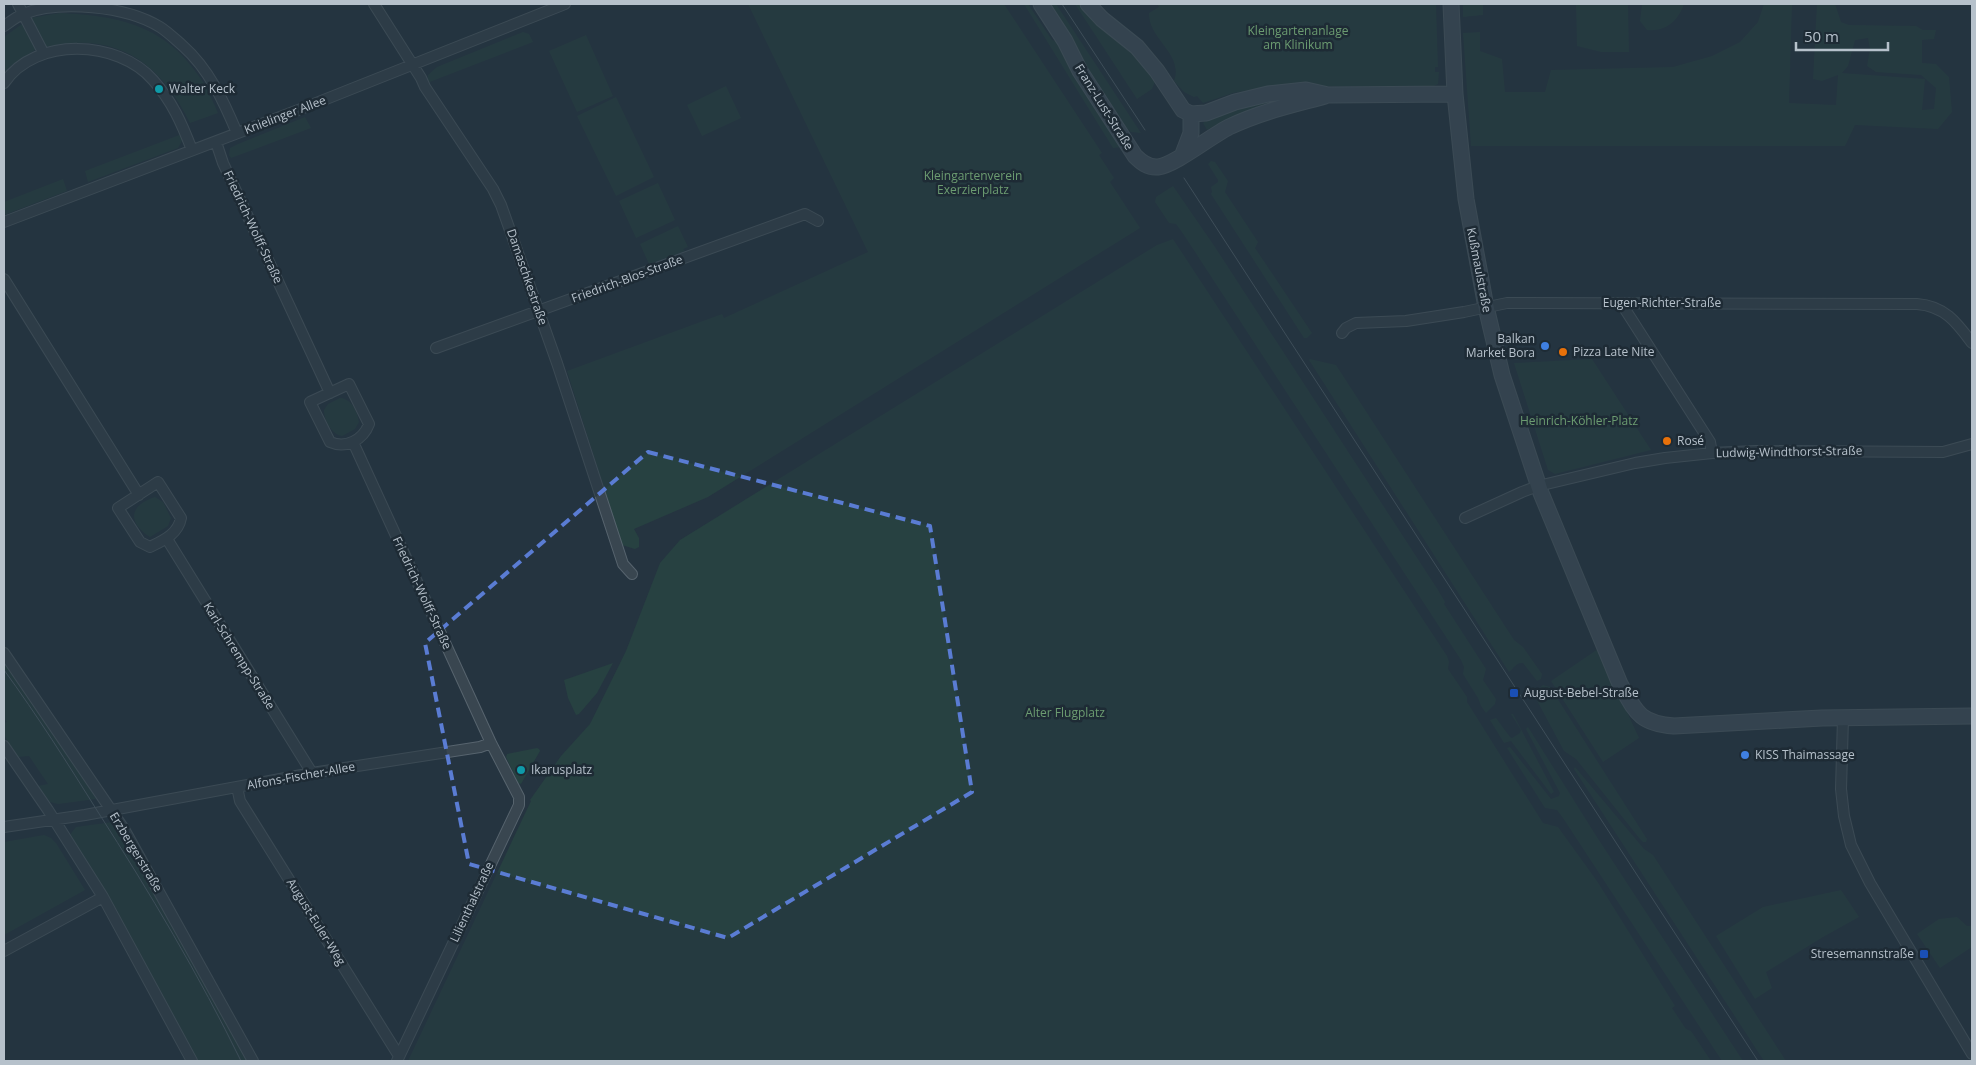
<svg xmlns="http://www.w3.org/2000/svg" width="1976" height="1065" font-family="'Open Sans',sans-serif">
  <rect width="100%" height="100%" fill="#253440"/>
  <path fill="#274141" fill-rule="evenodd" d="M748,4H1004L1102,153L1099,155L1114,178L1110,182L1140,228L708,497L634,529L639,538V547L635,549L622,545L567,371L722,314L724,318L868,252Z
    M1024,4H1028L1052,40L1056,41L1122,147L1113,148Z
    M1047,4H1056L1141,133L1131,132L1120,122Z
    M1075,4H1084L1123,39L1156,79L1152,89L1137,99Z
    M1157,4H1436L1438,67H1435V72H1439L1438,84L1432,87L1273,86L1233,93L1203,103L1197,96L1194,97L1184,92L1174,81C1184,54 1148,39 1149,13L1159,7Z
    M1463,4H1483V15L1463,17Z
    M1576,4H1628L1629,52H1601L1577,46Z
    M1642,4H1684C1678,21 1666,32 1647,30L1640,21Z
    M1764,4H1792L1789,103L1836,105L1838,75L1822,81L1813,79L1817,4H1835L1841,22L1849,25L1916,26L1923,30H1936L1934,39L1922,40V63L1936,64L1949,77L1952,112L1938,129L1855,125L1845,146H1471L1463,33L1480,32V51L1502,59L1505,92H1545L1551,70L1673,67L1712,56L1740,42L1758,22ZM1868,38L1870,49L1867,66L1876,72L1921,75L1936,88L1934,109L1922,110L1925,79L1842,73L1848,66L1855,40Z
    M60,13C120,16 165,25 201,79C208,89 213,102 218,113L190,123C160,62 116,31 46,47L30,18Z
    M22,24L38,48L12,65L4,73V37Z
    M523,32L529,34L533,42L427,83L428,75L437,67Z
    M586,35L613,96L577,112L549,51Z
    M726,86L741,118L702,136L687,105Z
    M616,97L654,177L616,196L577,116Z
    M1279,100L1239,114L1207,130L1203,123C1220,109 1257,101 1279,100Z
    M305,117L311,128L231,158L229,155L230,148L238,144Z
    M182,134L183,139L178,148L88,182L85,171Z
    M1211,161L1215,162L1228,181L1225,192L1258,242L1255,248L1312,333L1307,338H1304L1211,194L1212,192L1211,187L1218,182V180L1208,164Z
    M63,179L67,191L4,215V202Z
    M658,183L675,220L636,238L619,201Z
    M1173,186L1215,247L1438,590L1445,602L1444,604L1486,669L1483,680L1496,699L1495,704L1486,713L1481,706L1478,698L1463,674L1464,667L1461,660L1184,235L1176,224L1169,223L1155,202L1156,197Z
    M678,226L688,247L683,249L685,251L649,264L640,244Z
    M1173,239L1447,656L1449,662L1448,669L1467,697V702L1543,823L1558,827L1597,881L1675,1006L1672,1008L1686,1029L1691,1031L1711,1061H408L531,801L530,800L561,756L590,724L626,651L660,563L680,540L1157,245Z
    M1310,359L1336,365L1514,640L1523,647L1542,674L1541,679L1537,681L1523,663C1516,662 1514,668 1509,672L1309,360Z
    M1592,359L1651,450L1555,474L1548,470L1514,363Z
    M340,398C352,399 357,411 359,422L355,429L342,436C331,434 324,420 324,410L328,404Z
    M155,497L163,502L171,518L168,526L150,537C128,523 128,506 155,497Z
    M1598,649L1639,738L1603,762L1551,681Z
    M4,662L97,792L93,794L96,799L58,804L50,802L38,786L48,784L29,756L18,757L4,735V723L7,722L4,718Z
    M613,663L597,693L579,714L576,715L568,698L564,680Z
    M1543,685L1550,687L1645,836L1647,839L1646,842H1643L1640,839L1576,759L1564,751L1533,693Z
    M1511,714H1513L1554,792L1551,794L1511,741L1504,743L1490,720L1496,718L1510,737L1512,738L1520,733L1521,730Z
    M1528,727L1595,834L1743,1061H1722L1563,818L1557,810L1545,808L1507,748L1510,747L1551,799L1559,796L1560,793L1526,729Z
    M537,748L539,749L540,751L521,784L518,783L506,757L507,754Z
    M1575,767L1644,849L1653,855L1786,1061H1764L1574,769Z
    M113,822L195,963L242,1052L247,1055L250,1061H197L106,896L69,836L76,827Z
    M44,835L51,838L56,843L85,890L4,935V842Z
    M1841,890L1859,917L1823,937L1766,972L1772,988L1755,999L1716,936L1763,907Z
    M1957,917L1967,926H1972V947L1940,968L1917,934L1939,919Z"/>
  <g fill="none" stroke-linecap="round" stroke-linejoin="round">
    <defs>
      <path id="street" d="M18,4L44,54
        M374,4L421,78L425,87L493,189L501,205L557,363L623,564L632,574
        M4,26C10,22 16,17 23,14C60,0 126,6 160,27C168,32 176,40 183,46C209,69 224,102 237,133
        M4,83C36,36 118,40 153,80C172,101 182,124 192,150
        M216,142L223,163L330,393
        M4,222L306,107L565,4
        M4,279L139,495
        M1621,303L1710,442L1712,453
        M1342,333L1346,328L1356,323L1406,321L1464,312L1507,303L1917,304C1945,306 1957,323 1972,343
        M436,348L805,214L818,221
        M349,384L369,424C363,440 346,449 330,442L310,402Z
        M353,442L491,743L519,797V805L397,1061
        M158,482L181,518C178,534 164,540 150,547L140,542L118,508Z
        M1465,518L1522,492L1538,486L1635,463L1665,458L1712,453L1756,451L1943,452L1972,444
        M167,539L312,773
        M4,653L124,829L253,1061
        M1843,718L1841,789L1844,816L1851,845L1870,883L1972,1054
        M4,746L48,810L103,897L192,1061
        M237,787L240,801L399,1056
        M4,827L85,815L312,773L480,747L491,743
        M4,951L103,897"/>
      <path id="secondary" d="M1041,4L1065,41L1080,71L1135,156C1141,162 1148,168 1158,167C1175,165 1211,136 1229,127C1260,112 1292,105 1325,96
        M1088,4L1102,19L1137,47L1157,71L1183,110L1191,114L1206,113L1235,102L1268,94L1306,90L1328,95L1455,94
        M1451,4L1455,94L1466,199L1486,307L1502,375L1541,493L1620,684C1636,712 1639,723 1674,726L1822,718L1972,716
        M1183,154L1191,133V114"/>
    </defs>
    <use href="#street" stroke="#57646e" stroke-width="12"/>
    <use href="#secondary" stroke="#57646e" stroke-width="17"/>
    <use href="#street" stroke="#394650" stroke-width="10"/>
    <use href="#secondary" stroke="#475663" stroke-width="15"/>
    <path stroke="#5b6b77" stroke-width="1" d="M1062,4L1145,130
      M1184,178L1758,1061
      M4,670C37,715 68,764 98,812C150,893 199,975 241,1061"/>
  </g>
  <path d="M0 0H1976V1065H0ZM648,452L930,526L972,792L728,938L469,864L425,643Z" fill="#253440" fill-opacity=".55" fill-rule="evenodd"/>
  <path fill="none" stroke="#5a7cd3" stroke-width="4" stroke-dasharray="10 6" stroke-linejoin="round" d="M648,452L930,526L972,792L728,938L469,864L425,643Z"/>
  <g fill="#0f9aa8" stroke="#1e2b35" stroke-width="2">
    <circle cx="159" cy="89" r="5"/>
    <circle cx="521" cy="770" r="5"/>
  </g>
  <g fill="#3f7fe0" stroke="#1e2b35" stroke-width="2">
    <circle cx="1545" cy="346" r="5"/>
    <circle cx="1745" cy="755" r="5"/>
  </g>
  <g fill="#e8710a" stroke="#1e2b35" stroke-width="2">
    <circle cx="1563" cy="352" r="5"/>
    <circle cx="1667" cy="441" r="5"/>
  </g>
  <g fill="#1a4fb4" stroke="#1e2b35" stroke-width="2">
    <rect x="1509" y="688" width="10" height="10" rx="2.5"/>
    <rect x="1919" y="949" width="10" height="10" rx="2.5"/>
  </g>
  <g text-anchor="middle" stroke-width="5" stroke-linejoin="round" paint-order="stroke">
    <g font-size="12" fill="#6c9c71" stroke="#1e2b35">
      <text x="1298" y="35">Kleingartenanlage<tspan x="1298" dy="14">am Klinikum</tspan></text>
      <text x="973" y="180">Kleingartenverein<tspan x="973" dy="14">Exerzierplatz</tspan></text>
      <text x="1579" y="425">Heinrich-Köhler-Platz</text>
      <text x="1065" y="717">Alter Flugplatz</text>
    </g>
    <g font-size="12" fill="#b6c1cb" stroke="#1e2b35" text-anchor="start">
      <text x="169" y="93">Walter Keck</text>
      <text x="1535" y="343" text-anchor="end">Balkan<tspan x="1535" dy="14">Market Bora</tspan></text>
      <text x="1573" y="356">Pizza Late Nite</text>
      <text x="1677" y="445">Rosé</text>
      <text x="1524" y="697">August-Bebel-Straße</text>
      <text x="1755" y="759">KISS Thaimassage</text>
      <text x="531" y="774">Ikarusplatz</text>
      <text x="1914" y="958" text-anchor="end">Stresemannstraße</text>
    </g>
    <g font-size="12" fill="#b6c1cb" stroke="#1e2b35">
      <text transform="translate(1104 107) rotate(58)" y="4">Franz-Lust-Straße</text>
      <text transform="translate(285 115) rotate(-21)" y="4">Knielinger Allee</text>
      <text transform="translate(253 227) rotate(65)" y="4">Friedrich-Wolff-Straße</text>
      <text transform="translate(1479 270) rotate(79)" y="4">Kußmaulstraße</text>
      <text transform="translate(527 277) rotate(71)" y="4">Damaschkestraße</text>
      <text transform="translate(627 279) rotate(-20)" y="4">Friedrich-Blos-Straße</text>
      <text x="1662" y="307">Eugen-Richter-Straße</text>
      <text transform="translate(1789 452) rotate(-1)" y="4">Ludwig-Windthorst-Straße</text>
      <text transform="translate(422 593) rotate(65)" y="4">Friedrich-Wolff-Straße</text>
      <text transform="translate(239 656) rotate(58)" y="4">Karl-Schrempp-Straße</text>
      <text transform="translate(301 776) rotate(-10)" y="4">Alfons-Fischer-Allee</text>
      <text transform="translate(136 852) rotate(59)" y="4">Erzbergerstraße</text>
      <text transform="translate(472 902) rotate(-65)" y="4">Lilienthalstraße</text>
      <text transform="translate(316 922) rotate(58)" y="4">August-Euler-Weg</text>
    </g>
  </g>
  <rect width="1976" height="1065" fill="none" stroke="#b6c1cb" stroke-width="10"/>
  <path d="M1796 42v8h92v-8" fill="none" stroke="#b6c1cb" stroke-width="2.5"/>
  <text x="1804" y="42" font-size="15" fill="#b6c1cb" stroke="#1e2b35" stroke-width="4" paint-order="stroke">50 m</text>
</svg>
